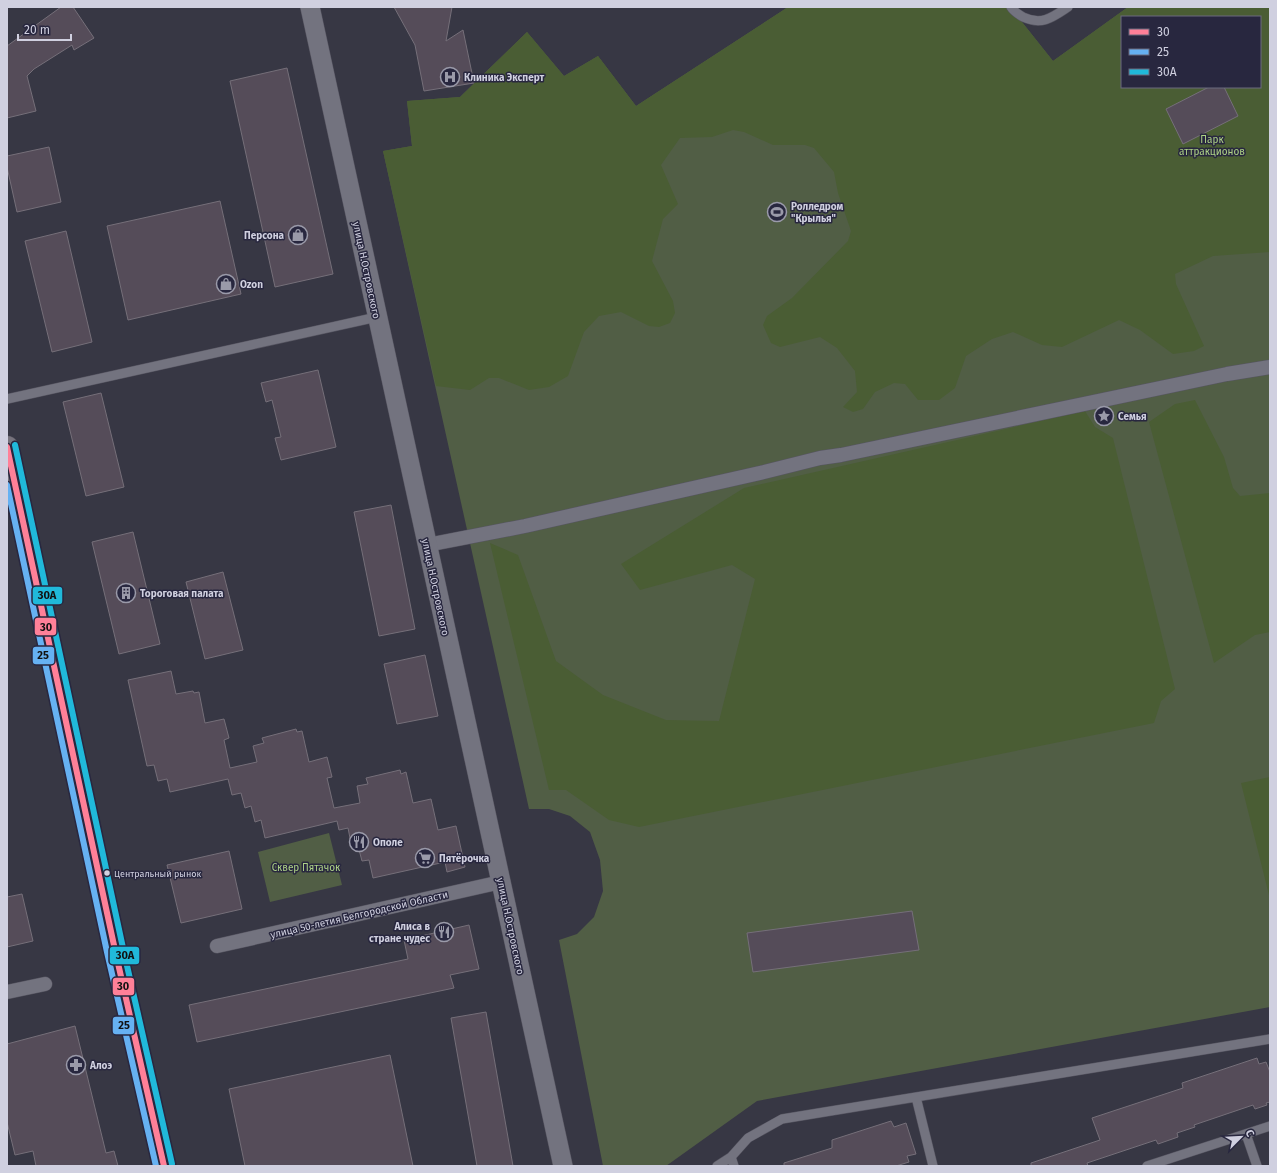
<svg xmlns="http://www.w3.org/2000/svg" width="1277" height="1173" font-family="'Fira Sans',sans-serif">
  <rect width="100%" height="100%" fill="#373744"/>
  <path fill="#515e45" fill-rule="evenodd" d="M788,7H1010L1053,61L1128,7H1270V1007L757,1101L666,1166H603L559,940L577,934L594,917L603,891L600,860L590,832L570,816L549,809H529L383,151L412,146L407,101L460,97L527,32L564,76L598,56L636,106ZM1122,17H1260V87H1122Z
    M329,833L342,885L270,902L258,852Z"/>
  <path fill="#4a5d34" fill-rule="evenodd" d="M788,7H1010L1053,61L1128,7H1270V252L1213,256L1175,274L1176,284L1204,346L1194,351L1173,354L1140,330L1119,320L1062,347L1042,345L1013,332L992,339L966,356L955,388L939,400H918L905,384L894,383L875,392L863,409L853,412L843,407L857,392L855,371L837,348L820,337L780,347L771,343L763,325L767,316L792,298L848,241L851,231L838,193L834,172L814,148L805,145H773L744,132L733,130L712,137L680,138L661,165L678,204L663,219L652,261L673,301L675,313L670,323L659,327L649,326L621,312L599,316L584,332L568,376L549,387L529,390L499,378H489L470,390L436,386L383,151L412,146L407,101L460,97L527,32L564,76L598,56L636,106ZM1122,17H1260V87H1122Z
    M1195,400L1224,457L1233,488L1240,496L1270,493V632L1255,635L1214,663L1149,422L1175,404Z
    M1085,411L1095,427L1113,438L1175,689L1161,701L1154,723L639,827L609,820L566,790H549L490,543L518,555L556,661L603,695L666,720L719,721L755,579L732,565L640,590L621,564L744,488Z
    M1270,777V899L1241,783Z"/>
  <path fill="#554c59" stroke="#756f79" d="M61,7H73L94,38L74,50L72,45L34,69L27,76L36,111L7,118V46Z
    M394,7H452L446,41L463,30L474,83L424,91L415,45Z
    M287,68L333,274L275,287L230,81Z
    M1209,87H1224L1238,116L1183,144L1166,109Z
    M49,147L61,202L17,212L7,167V156Z
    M220,201L241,294L128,320L107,226Z
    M66,231L92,342L52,352L25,241Z
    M318,370L336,447L281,460L275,438L281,437L272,400L266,402L261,383Z
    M101,393L124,487L86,496L63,402Z
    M391,505L415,629L379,636L354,512Z
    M133,532L160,644L119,654L92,542Z
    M223,572L243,650L205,659L186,582Z
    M425,655L438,716L397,724L384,664Z
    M171,671L176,694L193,691L194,693L199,692L205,723L224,719L229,738L224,740L230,768L257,762L253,746L264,743L262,738L296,729L297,732L302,731L309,762L327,757L332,777L327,778L334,808L360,803L357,786L368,784L366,778L400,770L401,774L406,772L413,803L431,799L438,830L456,826L465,867L447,872L445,862L373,878L369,860L362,861L358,846L352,848L348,828L339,830L337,821L265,838L261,820L255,822L251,806L245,808L241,793L232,795L228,779L170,792L167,779L158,781L154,765L147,766L128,680Z
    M229,851L242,909L181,923L167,865Z
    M22,894L33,941L7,947V897Z
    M912,911L919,950L753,972L747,933Z
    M469,925L479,969L450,975L454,988L197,1042L189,1005L408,959L404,940Z
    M486,1012L513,1166H477L451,1018Z
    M75,1026L106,1153L114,1151L118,1166H36L33,1151L15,1155L7,1122V1044Z
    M390,1055L413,1166H245L229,1089Z
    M1257,1058L1259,1064L1266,1062L1270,1072V1102L1266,1103L1267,1105L1255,1109L1253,1105L1194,1125L1195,1127L1177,1133L1178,1137L1158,1144L1156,1140L1087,1163L1088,1166H1031V1163L1100,1140L1092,1118L1183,1088L1182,1083Z
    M891,1121L894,1127L906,1123L916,1154L907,1156L909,1162L896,1166H784V1163L832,1148V1140Z"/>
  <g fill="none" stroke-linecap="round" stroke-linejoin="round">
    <defs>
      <path id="service" d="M1011,7C1014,12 1018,14 1023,17C1042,26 1053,17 1068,7
        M7,399L377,317
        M916,1097L933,1166
        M1246,1134L1257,1166
        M731,1157L734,1166
        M717,1166L731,1157L748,1138L782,1119L1270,1039
        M1147,1166L1270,1126"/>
      <path id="pedestrian" d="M427,545L525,526L764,472L820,458L841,455L1227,374L1270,367
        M217,946L501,882
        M7,992L45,984"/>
      <path id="minor" d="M310,7L563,1166"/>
      <path id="secondary" d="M7,447L115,950L164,1166"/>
    </defs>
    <use href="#service" stroke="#565561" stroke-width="10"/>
    <use href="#pedestrian" stroke="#565561" stroke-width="15"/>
    <use href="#minor" stroke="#565561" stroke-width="20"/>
    <use href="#secondary" stroke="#565561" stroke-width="23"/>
    <use href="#service" stroke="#73737f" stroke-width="9"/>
    <use href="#pedestrian" stroke="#73737f" stroke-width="14"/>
    <use href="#minor" stroke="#73737f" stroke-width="19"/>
    <use href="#secondary" stroke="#77737d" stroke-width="22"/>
    <defs>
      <path id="bus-1" d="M7,447L115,950L164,1166"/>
      <path id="bus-2" d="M7,485L107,952L156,1166"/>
      <path id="bus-3" d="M15,445L123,948L172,1164"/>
    </defs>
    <use href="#bus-1" stroke="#28273f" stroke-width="9"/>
    <use href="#bus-2" stroke="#28273f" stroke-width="9"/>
    <use href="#bus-3" stroke="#28273f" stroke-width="9"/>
    <use href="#bus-1" stroke="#ff8098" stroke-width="6"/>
    <use href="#bus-2" stroke="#66b1f2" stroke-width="6"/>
    <use href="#bus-3" stroke="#20b9da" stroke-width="6"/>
  </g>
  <defs>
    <symbol id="hospital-ring" viewBox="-11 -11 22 22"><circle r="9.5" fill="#28273f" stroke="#9a9aa9" stroke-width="1.5"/><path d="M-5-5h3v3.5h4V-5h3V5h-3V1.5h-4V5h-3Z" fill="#9a9aa9"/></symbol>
    <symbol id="stadium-ring" viewBox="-11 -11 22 22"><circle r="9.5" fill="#28273f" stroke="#9a9aa9" stroke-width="1.5"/><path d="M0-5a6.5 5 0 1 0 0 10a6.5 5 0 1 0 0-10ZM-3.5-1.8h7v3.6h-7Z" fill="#9a9aa9"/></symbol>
    <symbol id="shop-ring" viewBox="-11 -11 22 22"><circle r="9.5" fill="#28273f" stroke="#9a9aa9" stroke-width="1.5"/><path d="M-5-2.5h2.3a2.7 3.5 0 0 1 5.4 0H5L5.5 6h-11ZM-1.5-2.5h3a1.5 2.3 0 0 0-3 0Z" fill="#9a9aa9"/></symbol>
    <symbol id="sight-ring" viewBox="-11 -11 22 22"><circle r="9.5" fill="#28273f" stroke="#9a9aa9" stroke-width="1.5"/><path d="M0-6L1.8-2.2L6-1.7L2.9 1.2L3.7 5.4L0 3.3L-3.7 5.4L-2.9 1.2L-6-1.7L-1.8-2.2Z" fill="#9a9aa9"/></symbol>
    <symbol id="building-ring" viewBox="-11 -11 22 22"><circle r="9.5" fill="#28273f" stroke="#9a9aa9" stroke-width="1.5"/><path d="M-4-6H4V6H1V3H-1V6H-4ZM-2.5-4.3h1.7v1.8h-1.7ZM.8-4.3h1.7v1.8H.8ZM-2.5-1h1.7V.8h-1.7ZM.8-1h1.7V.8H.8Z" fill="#9a9aa9"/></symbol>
    <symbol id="restaurant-ring" viewBox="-11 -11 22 22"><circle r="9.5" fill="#28273f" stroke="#9a9aa9" stroke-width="1.5"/><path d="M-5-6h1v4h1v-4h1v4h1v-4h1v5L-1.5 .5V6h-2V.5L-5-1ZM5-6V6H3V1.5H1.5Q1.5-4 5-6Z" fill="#9a9aa9"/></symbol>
    <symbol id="supermarket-ring" viewBox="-11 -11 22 22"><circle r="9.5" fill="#28273f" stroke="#9a9aa9" stroke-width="1.5"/><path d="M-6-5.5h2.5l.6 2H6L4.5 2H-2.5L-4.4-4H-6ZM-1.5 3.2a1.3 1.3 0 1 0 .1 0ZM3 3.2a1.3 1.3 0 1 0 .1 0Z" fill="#9a9aa9"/></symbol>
    <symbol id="pharmacy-ring" viewBox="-11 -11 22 22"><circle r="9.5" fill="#28273f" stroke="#9a9aa9" stroke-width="1.5"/><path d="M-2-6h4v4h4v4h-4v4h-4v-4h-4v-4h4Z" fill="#9a9aa9"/></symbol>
  </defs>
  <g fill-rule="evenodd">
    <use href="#hospital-ring" x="439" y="66" width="22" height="22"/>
    <use href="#stadium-ring" x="766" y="201" width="22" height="22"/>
    <use href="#shop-ring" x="287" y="224" width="22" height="22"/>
    <use href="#shop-ring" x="215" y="273" width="22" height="22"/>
    <use href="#sight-ring" x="1093" y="405" width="22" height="22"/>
    <use href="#building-ring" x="115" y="582" width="22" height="22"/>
    <use href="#restaurant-ring" x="348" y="831" width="22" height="22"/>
    <use href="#supermarket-ring" x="414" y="847" width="22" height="22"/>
    <use href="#restaurant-ring" x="433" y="921" width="22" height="22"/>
    <use href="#pharmacy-ring" x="65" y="1054" width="22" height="22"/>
  </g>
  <circle fill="#d0d0e0" stroke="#28273f" stroke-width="1.5" cx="107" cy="873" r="3.5"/>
  <g text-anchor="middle" stroke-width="3" stroke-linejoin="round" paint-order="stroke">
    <g font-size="9" fill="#d0d0e0" stroke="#28273f" text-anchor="start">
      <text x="114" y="877">Центральный рынок</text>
    </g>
    <g font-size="10" font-weight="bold" fill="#d0d0e0" stroke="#28273f" text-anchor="start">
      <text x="464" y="81">Клиника Эксперт</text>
      <text x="791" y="210">Ролледром<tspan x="791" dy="12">"Крылья"</tspan></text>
      <text x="284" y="239" text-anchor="end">Персона</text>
      <text x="240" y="288">Ozon</text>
      <text x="1118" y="420">Семья</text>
      <text x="140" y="597">Тороговая палата</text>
      <text x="373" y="846">Ополе</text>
      <text x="439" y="862">Пятёрочка</text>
      <text x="430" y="930" text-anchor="end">Алиса в<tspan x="430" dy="12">стране чудес</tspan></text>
      <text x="90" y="1069">Алоэ</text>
    </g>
    <g font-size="10" fill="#aed286" stroke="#28273f">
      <text x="1212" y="143">Парк<tspan x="1212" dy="12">аттракционов</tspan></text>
      <text x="306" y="871">Сквер Пятачок</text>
    </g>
    <g font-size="10" fill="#d0d0e0" stroke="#28273f">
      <text transform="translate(367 270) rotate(78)" y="4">улица Н.Островского</text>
      <text transform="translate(436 587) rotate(78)" y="4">улица Н.Островского</text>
      <text transform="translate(359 914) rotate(-13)" y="4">улица 50-летия Белгородской Области</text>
      <text transform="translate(511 926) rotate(78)" y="4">улица Н.Островского</text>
    </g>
  </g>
  <g stroke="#28273f" stroke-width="1.5">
    <rect x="32" y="586" width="31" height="19" rx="4" fill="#20b9da"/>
    <rect x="34" y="617" width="23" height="19" rx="4" fill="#ff8098"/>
    <rect x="32" y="646" width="23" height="19" rx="4" fill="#66b1f2"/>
    <rect x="109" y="946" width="31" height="19" rx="4" fill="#20b9da"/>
    <rect x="112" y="977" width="23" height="19" rx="4" fill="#ff8098"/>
    <rect x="112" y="1016" width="23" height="19" rx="4" fill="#66b1f2"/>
  </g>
  <g font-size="11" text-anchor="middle" font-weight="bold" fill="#111">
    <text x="47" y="599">30А</text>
    <text x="46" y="631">30</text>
    <text x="43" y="659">25</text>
    <text x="125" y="959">30А</text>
    <text x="123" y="990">30</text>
    <text x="124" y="1029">25</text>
  </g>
  <rect width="1277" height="1173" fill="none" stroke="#d0d0e0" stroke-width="16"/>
  <rect x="1121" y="16" width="140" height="72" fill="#28273f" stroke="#6b6b7f"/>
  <rect x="1129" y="29" width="20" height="6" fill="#ff8098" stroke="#6b6b7f"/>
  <text x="1157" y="36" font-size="12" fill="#d0d0e0">30</text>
  <rect x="1129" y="49" width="20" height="6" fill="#66b1f2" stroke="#6b6b7f"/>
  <text x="1157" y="56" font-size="12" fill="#d0d0e0">25</text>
  <rect x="1129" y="69" width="20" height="6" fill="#20b9da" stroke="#6b6b7f"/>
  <text x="1157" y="76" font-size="12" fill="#d0d0e0">30А</text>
  <g transform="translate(1241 1137) rotate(66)" stroke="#28273f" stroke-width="3" paint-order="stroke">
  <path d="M0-3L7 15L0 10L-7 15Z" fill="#d0d0e0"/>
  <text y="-6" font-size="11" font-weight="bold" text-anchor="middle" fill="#d0d0e0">С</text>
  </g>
  <path d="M18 34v6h53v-6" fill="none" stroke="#d0d0e0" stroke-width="2"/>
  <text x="24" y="34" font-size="12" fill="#d0d0e0" stroke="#28273f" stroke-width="3" paint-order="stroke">20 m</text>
</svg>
